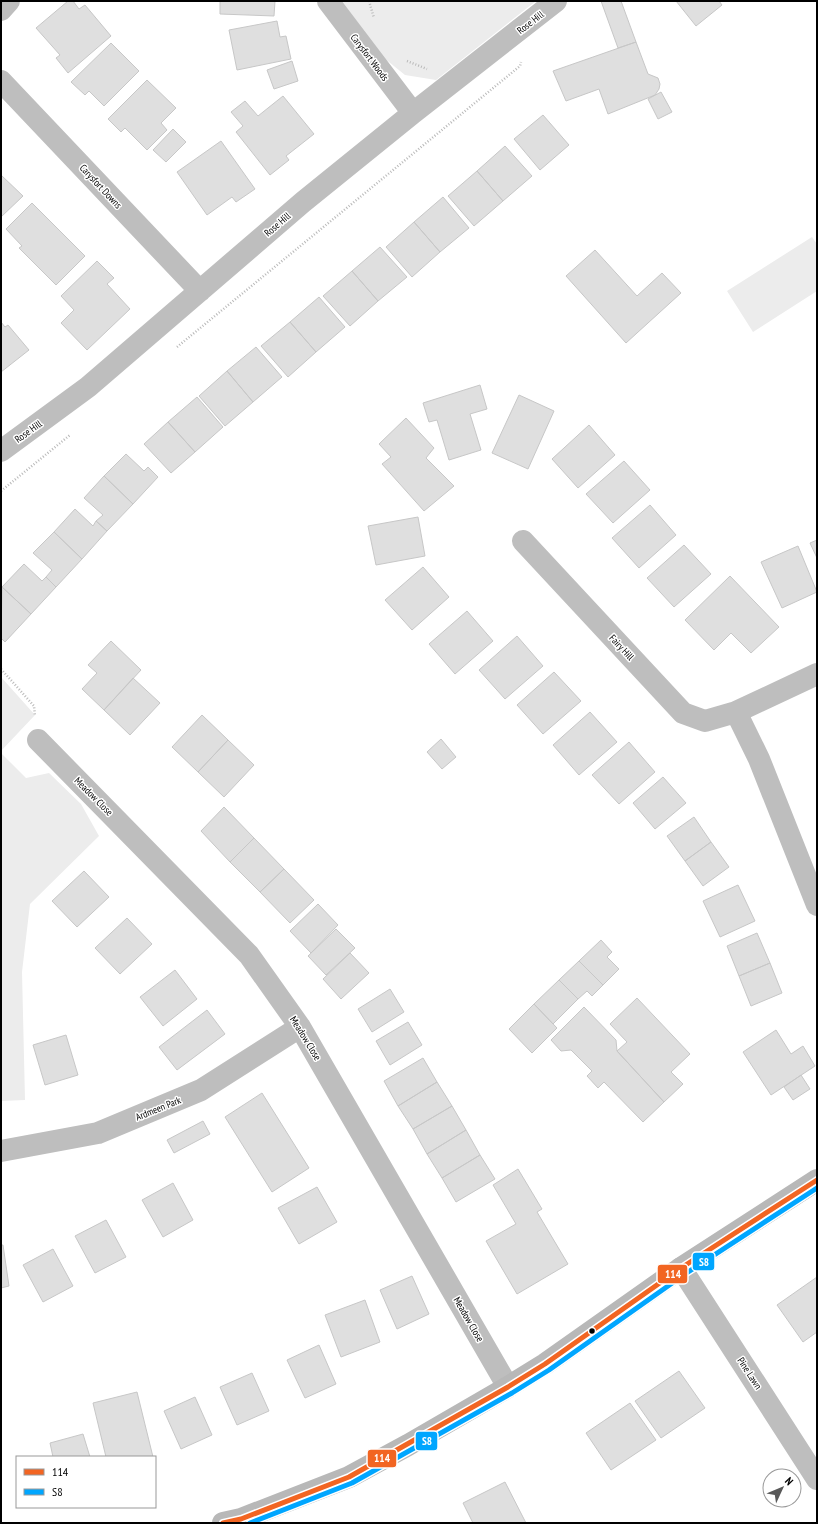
<svg xmlns="http://www.w3.org/2000/svg" width="818" height="1524" font-family="'PT Sans Narrow',sans-serif">
  <rect width="100%" height="100%" fill="#fff"/>
  <path fill="#ececec" d="M341,1H536L436,80L405,75L384,58Z
    M812,237L817,244V291L753,332L727,291Z
    M1,677L35,715L1,751Z
    M1,753L26,778L49,773L81,804L99,836L30,904L22,972L25,1100L1,1101Z"/>
  <path fill="#dfdfdf" stroke="#c7c7c7" d="M68,1H73L79,9L85,5L111,36L68,73L56,58L60,55L36,28Z
    M220,1H275L274,16L220,14Z
    M601,1H621L636,42L618,48Z
    M676,1H719L722,5L696,26Z
    M277,21L280,37L286,36L291,59L237,70L229,30Z
    M636,42L648,74L658,78L660,84L659,89L655,95L608,114L599,89L566,101L553,71Z
    M111,43L139,71L104,106L89,91L85,95L71,82Z
    M292,61L298,81L274,89L267,70Z
    M147,80L176,108L161,123L167,130L147,150L125,128L121,132L108,119Z
    M661,92L672,112L658,119L648,99Z
    M283,96L314,134L286,156L289,160L270,175L236,132L243,126L231,112L245,101L258,116Z
    M543,115L569,145L540,170L514,139Z
    M173,129L186,142L166,162L153,150Z
    M221,141L255,189L236,202L232,197L207,215L177,172Z
    M505,146L532,176L503,201L477,171Z
    M477,171L503,201L474,226L448,196Z
    M1,175L23,196L1,217Z
    M443,197L469,228L440,252L414,222Z
    M32,203L85,256L56,285L19,248L22,246L6,229Z
    M414,222L440,252L412,277L386,247Z
    M380,247L407,277L378,301L352,271Z
    M595,250L637,296L662,273L681,293L626,343L566,276Z
    M97,261L114,278L107,284L130,309L87,350L61,323L74,310L61,296Z
    M352,271L378,301L350,326L323,296Z
    M319,297L345,327L316,352L290,322Z
    M1,322L5,327L8,325L29,350L1,372Z
    M290,322L316,352L288,377L261,346Z
    M256,347L282,377L253,402L227,371Z
    M227,371L253,402L225,426L199,396Z
    M480,385L487,409L470,414L481,450L449,460L437,420L429,422L423,403Z
    M519,395L554,411L528,469L492,453Z
    M197,397L223,427L195,452L168,422Z
    M406,418L434,448L426,458L454,486L424,511L382,464L391,457L379,444Z
    M168,422L195,452L171,473L144,444Z
    M589,425L615,455L578,488L552,459Z
    M126,454L144,471L148,467L158,477L133,504L104,476Z
    M624,461L650,490L613,523L586,494Z
    M104,476L133,504L107,531L96,521L103,515L84,498Z
    M650,505L676,535L639,568L612,538Z
    M75,509L93,526L96,521L107,531L82,559L54,532Z
    M418,517L425,556L376,565L368,526Z
    M54,532L82,559L56,587L46,577L52,570L33,553Z
    M817,540V558L810,543Z
    M684,545L711,574L674,607L647,578Z
    M798,546L817,592L782,608L761,562Z
    M24,564L42,581L46,577L56,587L31,614L2,587Z
    M423,567L449,597L412,630L385,600Z
    M730,576L779,627L751,653L731,633L714,650L685,620Z
    M2,587L31,614L5,642L1,638Z
    M467,611L493,641L455,674L429,644Z
    M517,636L543,666L505,699L479,670Z
    M111,641L141,670L104,710L82,689L97,673L88,665Z
    M554,672L581,701L543,734L517,705Z
    M133,678L160,703L130,735L104,710Z
    M590,712L617,742L579,775L553,745Z
    M202,715L228,740L198,772L172,747Z
    M441,739L456,757L442,769L427,752Z
    M228,740L254,765L224,797L198,772Z
    M629,742L655,772L619,804L592,775Z
    M663,777L686,803L655,829L633,803Z
    M224,807L254,838L230,862L201,831Z
    M694,817L711,842L685,861L667,836Z
    M254,838L284,869L260,892L230,862Z
    M711,842L729,867L703,886L685,861Z
    M284,869L314,900L290,923L260,892Z
    M84,871L109,897L77,927L52,901Z
    M738,885L755,921L720,937L703,901Z
    M318,904L338,925L311,953L290,931Z
    M127,918L152,944L120,974L95,948Z
    M336,929L355,948L326,975L308,956Z
    M757,933L770,963L739,976L727,946Z
    M601,940L612,952L607,957L619,969L603,985L579,961Z
    M350,953L369,973L341,999L323,979Z
    M579,961L603,985L592,996L587,991L578,999L559,980Z
    M770,963L782,993L751,1006L739,976Z
    M175,970L197,999L163,1026L140,997Z
    M559,980L578,999L553,1024L534,1004Z
    M390,989L404,1012L372,1032L358,1009Z
    M637,998L690,1054L671,1072L683,1084L664,1102L617,1051L627,1042L610,1024Z
    M534,1004L557,1028L532,1053L509,1029Z
    M584,1007L616,1040L617,1051L664,1102L643,1122L604,1082L598,1088L587,1076L592,1071L571,1050L561,1051L551,1040Z
    M207,1010L225,1034L177,1070L159,1047Z
    M408,1022L422,1045L390,1065L376,1041Z
    M776,1030L791,1054L803,1046L815,1066L771,1095L743,1052Z
    M66,1035L78,1075L45,1085L33,1045Z
    M423,1058L437,1082L398,1106L384,1081Z
    M801,1075L810,1089L793,1100L784,1087Z
    M437,1082L452,1106L413,1129L398,1106Z
    M262,1093L309,1168L272,1192L225,1117Z
    M452,1106L466,1130L427,1154L413,1129Z
    M203,1121L210,1134L174,1153L167,1140Z
    M466,1130L480,1155L442,1178L427,1154Z
    M480,1155L495,1179L456,1202L442,1178Z
    M518,1169L542,1209L537,1212L568,1264L517,1294L486,1241L516,1224L493,1185Z
    M173,1183L193,1220L163,1237L142,1200Z
    M317,1187L337,1222L299,1244L278,1208Z
    M106,1220L126,1257L95,1273L75,1236Z
    M1,1245H3L9,1286L1,1288Z
    M53,1249L73,1286L43,1302L23,1265Z
    M412,1276L429,1314L397,1329L380,1290Z
    M817,1277V1332L803,1342L777,1305Z
    M365,1300L380,1342L341,1357L325,1315Z
    M319,1345L336,1384L305,1398L287,1360Z
    M679,1371L705,1408L661,1438L635,1401Z
    M252,1373L269,1411L237,1425L220,1387Z
    M137,1392L153,1457H106L93,1403Z
    M195,1397L212,1435L181,1449L164,1411Z
    M630,1403L656,1440L611,1470L586,1433Z
    M83,1434L90,1457H53L50,1443Z
    M505,1482L526,1523H473L463,1503Z"/>
  <g fill="none" stroke-linecap="round" stroke-linejoin="round">
    <path stroke="#b9b9b9" stroke-width="2.5" stroke-dasharray="1 2" stroke-linecap="butt" d="M369,1L374,18
      M407,61L427,69
      M177,347L520,66L521,62
      M1,491L70,435
      M1,669L34,706L35,716"/>
    <path stroke="#bebebe" stroke-width="22" d="M328,1L413,113
      M1,10L9,1
      M1,81L200,291
      M1,451L88,387L303,202L413,113L556,1
      M523,541L683,713L705,721L736,712L817,674
      M736,712L759,759L817,905
      M38,740L249,955L300,1027L508,1387
      M1,1151L98,1133L201,1090L300,1027
      M681,1268L817,1479"/>
    <path stroke="#b8b8b8" stroke-width="22" d="M223,1523L241,1519L349,1477L408,1445L508,1387L545,1364L681,1268L817,1180"/>
    <defs>
      <path id="bus-1" d="M223,1523L241,1519L349,1477L508,1387L545,1364L681,1268L817,1180"/>
      <path id="bus-2" d="M250,1523L352,1483L512,1393L549,1370L685,1274L817,1188"/>
    </defs>
    <use href="#bus-1" stroke="#fff" stroke-width="8"/>
    <use href="#bus-2" stroke="#fff" stroke-width="8"/>
    <use href="#bus-1" stroke="#f26522" stroke-width="5"/>
    <use href="#bus-2" stroke="#00a6ff" stroke-width="5"/>
  </g>
  <circle fill="#000" stroke="#fff" stroke-width="1.5" cx="592" cy="1331" r="3.5"/>
  <g text-anchor="middle" stroke-width="3" stroke-linejoin="round" paint-order="stroke">
    <g font-size="10" fill="#000" stroke="#fff">
      <text transform="translate(530 22) rotate(-38)" y="4">Rose Hill</text>
      <text transform="translate(370 57) rotate(53)" y="4">Carysfort Woods</text>
      <text transform="translate(101 186) rotate(47)" y="4">Carysfort Downs</text>
      <text transform="translate(277 224) rotate(-41)" y="4">Rose Hill</text>
      <text transform="translate(28 431) rotate(-36)" y="4">Rose Hill</text>
      <text transform="translate(622 647) rotate(47)" y="4">Fairy Hill</text>
      <text transform="translate(94 796) rotate(45)" y="4">Meadow Close</text>
      <text transform="translate(306 1038) rotate(58)" y="4">Meadow Close</text>
      <text transform="translate(158 1108) rotate(-22)" y="4">Ardmeen Park</text>
      <text transform="translate(469 1319) rotate(60)" y="4">Meadow Close</text>
      <text transform="translate(750 1373) rotate(57)" y="4">Pine Lawn</text>
    </g>
  </g>
  <g stroke="#fff" stroke-width="1.5">
    <rect x="692" y="1252" width="23" height="19" rx="4" fill="#00a6ff"/>
    <rect x="657" y="1264" width="31" height="20" rx="4" fill="#f26522"/>
    <rect x="415" y="1431" width="23" height="20" rx="4" fill="#00a6ff"/>
    <rect x="367" y="1449" width="30" height="19" rx="4" fill="#f26522"/>
  </g>
  <g font-size="11" text-anchor="middle" font-weight="bold" fill="#fff">
    <text x="704" y="1266">S8</text>
    <text x="673" y="1278">114</text>
    <text x="427" y="1445">S8</text>
    <text x="382" y="1462">114</text>
  </g>
  <rect width="818" height="1524" fill="none" stroke="#000000" stroke-width="4"/>
  <rect x="16" y="1456" width="140" height="52" fill="#ffffff" stroke="#999999"/>
  <rect x="24" y="1469" width="20" height="6" fill="#f26522" stroke="#999999"/>
  <text x="52" y="1476" font-size="12" fill="#000000">114</text>
  <rect x="24" y="1489" width="20" height="6" fill="#00a6ff" stroke="#999999"/>
  <text x="52" y="1496" font-size="12" fill="#000000">S8</text>
  <g transform="translate(782 1488) rotate(46)"><circle r="19" fill="#ffffff" stroke="#999999"/>
  <path d="M0-3L7 15L0 10L-7 15Z" fill="#595959"/>
  <text y="-6" font-size="11" font-weight="bold" text-anchor="middle" fill="#000000">N</text>
  </g>
</svg>
